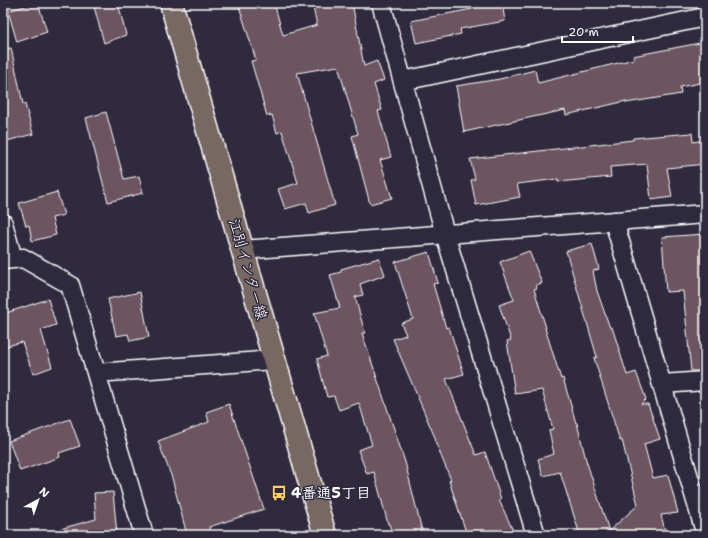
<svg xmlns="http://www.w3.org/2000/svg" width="708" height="538" font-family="'Shantell Sans','Klee One',sans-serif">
  <rect width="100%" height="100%" fill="#2f2a3d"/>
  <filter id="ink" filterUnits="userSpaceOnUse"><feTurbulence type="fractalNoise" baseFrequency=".025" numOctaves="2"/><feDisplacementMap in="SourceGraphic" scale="8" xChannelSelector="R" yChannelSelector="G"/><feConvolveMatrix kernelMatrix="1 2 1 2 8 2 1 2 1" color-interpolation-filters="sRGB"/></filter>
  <g filter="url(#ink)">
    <path fill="#6c5460" stroke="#fff" d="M35,3H38L47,32L17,42L8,11Z
      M93,3H118L126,35L104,43Z
      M238,3H274L283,35L317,25L312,3H352L364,66L377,61L384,80L374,84L382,110L378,111L391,157L380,160L392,198L370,204L352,136L358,134L338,66L297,73L335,205L309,213L306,203L285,209L278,189L298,183L282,131L277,133L272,115L267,116L251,61L256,60Z
      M471,3H502L505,21L460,29L461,34L416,43L411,21L472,9Z
      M705,42V82L680,87L681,94L626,103V101L566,115L565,110L464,132L456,86L500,79L535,70L538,83L634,59L633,56Z
      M11,48L23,104H25L33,134L3,142V49Z
      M106,112L124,179L139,176L143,193L108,202L86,118Z
      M692,133L693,142L705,140V164L667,168L672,197L651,200L647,164L610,167L611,177L558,182V179L517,184L520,197L476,205L471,180L475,179L470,159L633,140V138Z
      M57,192L64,215L52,218L56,235L32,241L29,225L26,226L19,203Z
      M705,234V371H691L683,291L666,292L662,237Z
      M592,244L599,269L593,271L597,291L610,328L612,327L627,375L636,372L646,399L641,404H648L660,439L644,444L653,478L668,475L678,513L661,515L666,535H580L560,472L543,476L538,459L554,454L549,430L553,429L542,390L515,394L507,341L511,340L499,305L514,300L500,262L529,251L542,283L536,285L537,288L534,289L546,328H545L561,379L563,378L576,423H577L586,460L609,531L638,505L622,440L620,441L594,358L597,357L566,251Z
      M429,252L438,283L433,284L446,328L449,327L464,374L446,379L476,455L485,452L501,499L499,500L515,535H467L449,481L451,480L435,441L436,440L393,339L406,335L401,323L413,319L395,262Z
      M379,258L385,275L360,284L363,295L355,297L365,333H362L405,462L423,535H393L389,524H388L374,472L367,474L358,450L372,445L359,403L339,410L334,396L327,397L317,359L327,356L314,313L340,308L330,275L341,272V269Z
      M140,292L149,337L130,341L128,334L116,336L108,299Z
      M48,299L56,325L41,330L52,367L33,374L22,342L3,347V314Z
      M229,404L264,509L209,527L210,535H187L172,478L158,441L209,422L206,412Z
      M70,419L80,446L59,453L60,457L20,471L9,441Z
      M113,492L117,535H61L60,529L96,519L94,493Z"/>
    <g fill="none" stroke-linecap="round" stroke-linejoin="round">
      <defs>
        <path id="minor" d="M381,3L445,234L536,535
          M403,81L705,17
          M614,221L705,532
          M3,223L13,259
          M242,250L705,214
          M3,260L23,258L70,285L144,535
          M96,373L274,360
          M662,384L705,381"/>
        <path id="primary" d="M171,3L325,535"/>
      </defs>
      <use href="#minor" stroke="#fff" stroke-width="21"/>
      <use href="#primary" stroke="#fff" stroke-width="25"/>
      <use href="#minor" stroke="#2f2a3d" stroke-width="18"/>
      <use href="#primary" stroke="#776864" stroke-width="22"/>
    </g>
  </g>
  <defs>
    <symbol id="bus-bare" viewBox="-9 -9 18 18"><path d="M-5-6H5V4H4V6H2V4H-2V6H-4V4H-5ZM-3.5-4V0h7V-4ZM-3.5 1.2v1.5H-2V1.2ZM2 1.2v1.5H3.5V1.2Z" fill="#ffd166" stroke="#2f2a3d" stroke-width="2.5" paint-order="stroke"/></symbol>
  </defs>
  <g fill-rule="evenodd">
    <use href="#bus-bare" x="268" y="482" width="22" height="22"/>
  </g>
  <g text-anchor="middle" stroke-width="3" stroke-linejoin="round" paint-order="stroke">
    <g font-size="15" fill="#fff" stroke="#2f2a3d">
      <text transform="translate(248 269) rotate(74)" y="5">江別インター線</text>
    </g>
    <g font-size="15" font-weight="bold" fill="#fff" stroke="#2f2a3d" text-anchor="start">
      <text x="291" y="498">4番通5丁目</text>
    </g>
  </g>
  <rect width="708" height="538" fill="none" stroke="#2f2a3d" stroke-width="16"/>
  <rect x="8" y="8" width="692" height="522" fill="none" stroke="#fff" stroke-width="1.5" filter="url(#ink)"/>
  <g transform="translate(38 500) rotate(40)" stroke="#2f2a3d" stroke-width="3" paint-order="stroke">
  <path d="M0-3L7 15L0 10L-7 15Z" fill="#ffffff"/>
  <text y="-6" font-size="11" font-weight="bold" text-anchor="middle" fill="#ffffff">N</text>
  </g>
  <path d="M562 36v6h71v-6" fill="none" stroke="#ffffff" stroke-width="2"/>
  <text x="568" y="36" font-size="12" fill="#ffffff" stroke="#2f2a3d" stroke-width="3" paint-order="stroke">20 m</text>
</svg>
